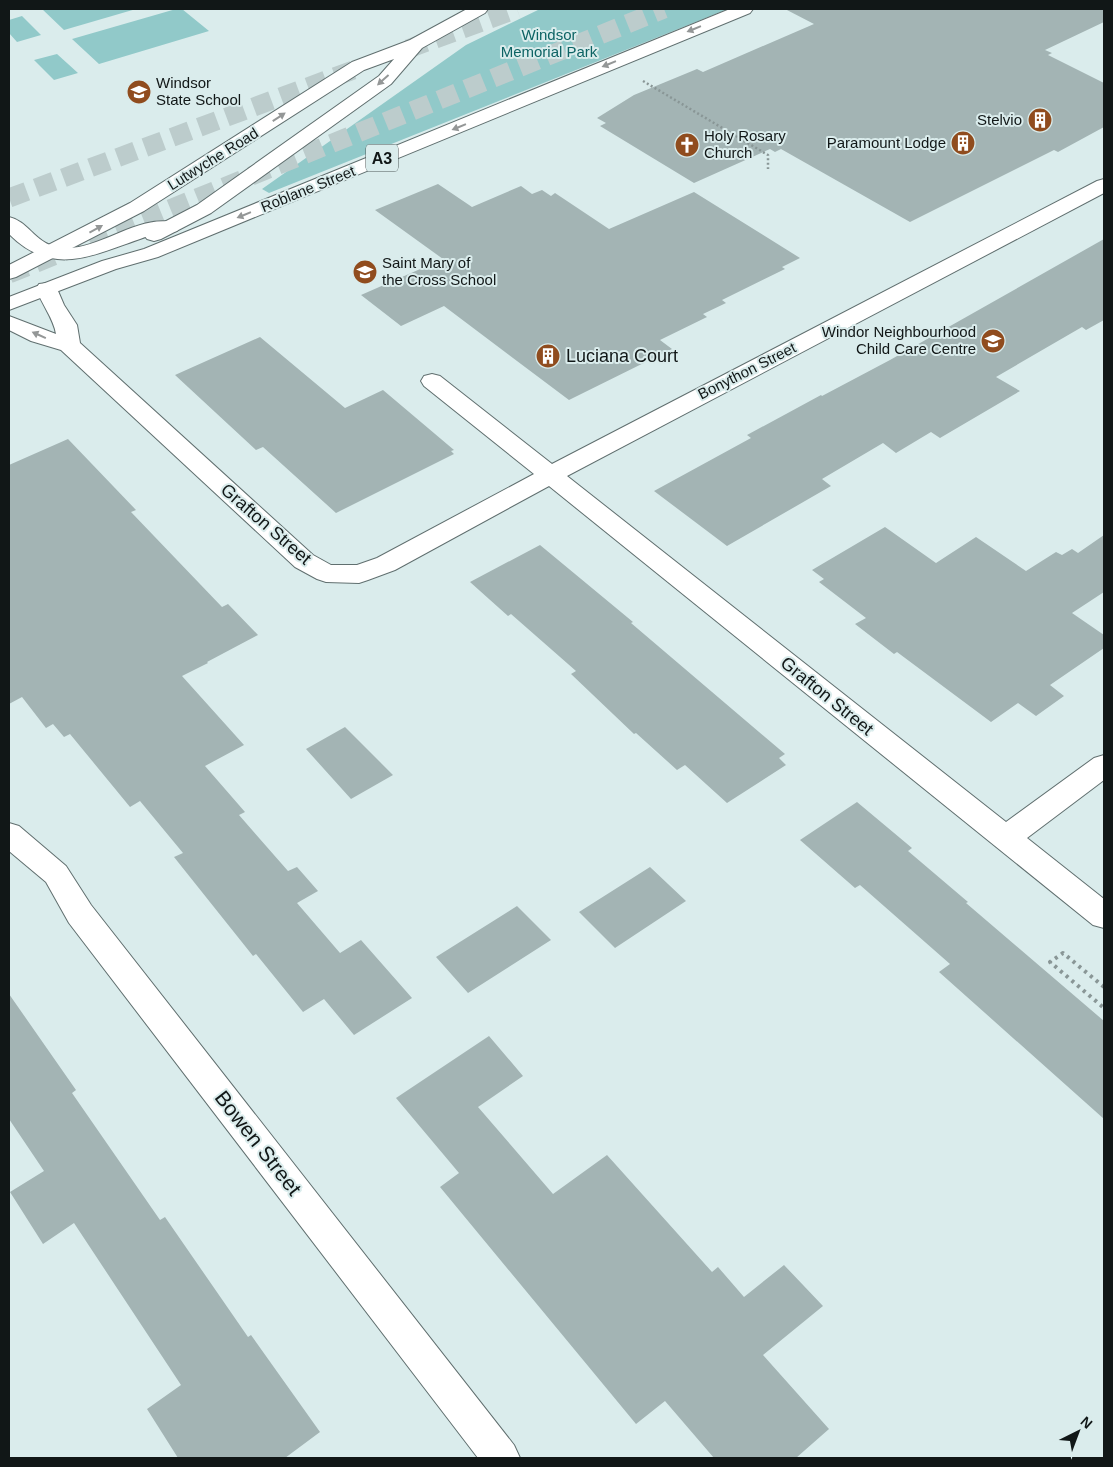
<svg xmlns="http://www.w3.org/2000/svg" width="1113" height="1467" font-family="Arial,sans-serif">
  <rect width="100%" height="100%" fill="#daecec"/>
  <path fill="#91c9c9" d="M42,9H136L64,30Z
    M176,9H182L209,31L99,64L72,39Z
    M540,9H728L269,193L262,189L466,45Z
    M22,16L41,35L17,42L9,33V20Z
    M57,54L78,73L54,80L34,60Z"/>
  <path fill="#a3b4b4" d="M785,9H1104V22L1045,50L1052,53L1048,55L1104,83V127L1058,152L1054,150L910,222L781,149L775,152L770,149L694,183L600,126L606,123L597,118L634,95L697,69L703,72L814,24Z
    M438,184L472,207L521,186L532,194L542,190L551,196L555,193L609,229L694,192L800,258L782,267L785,269L722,300L726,303L703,314L707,317L660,340L672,349L569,400L444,306L401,326L361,295L443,259L375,210Z
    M1104,239V320L1086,330L1082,327L996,377L1020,391L940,438L931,432L896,453L883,443L822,479L831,486L727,546L654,491L751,438L747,435L786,414L821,395L822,396L890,360Z
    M260,337L345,408L383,390L454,450L451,451L454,454L336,513L263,447L256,450L175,375Z
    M68,439L136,510L131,512L222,607L228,604L258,635L207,662L208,663L182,676L244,745L205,766L245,812L239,815L288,871L297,867L318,891L297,903L340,953L361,940L412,998L354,1035L324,999L303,1012L256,954L253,956L174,857L183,853L140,801L130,807L70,734L64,737L53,724L46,728L22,697L9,704V465Z
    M885,527L936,563L976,537L1026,571L1056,552L1062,555L1072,549L1078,553L1104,535V592L1072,613L1104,635V648L1050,685L1064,696L1036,716L1018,703L991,722L897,652L894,654L855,624L866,618L819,582L824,579L812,570Z
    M540,545L633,622L631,623L785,754L779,758L786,765L727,803L685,765L677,770L636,733L634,734L571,674L576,671L511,614L508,616L470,582Z
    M345,727L393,775L351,799L306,749Z
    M857,802L912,848L908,851L968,902L966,903L1104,1021V1119L939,972L950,964L860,885L855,888L800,840Z
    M650,867L686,901L615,948L579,912Z
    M517,906L551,940L468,993L436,957Z
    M9,994L76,1090L72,1093L160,1220L165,1217L248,1337L251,1335L320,1432L285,1458H178L147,1409L181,1385L74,1223L43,1244L10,1192L44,1171L9,1119Z
    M489,1036L523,1076L478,1107L553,1194L607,1155L712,1272L718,1267L744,1297L784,1265L823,1306L763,1355L829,1429L796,1458H714L665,1401L636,1424L440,1187L459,1173L396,1098Z"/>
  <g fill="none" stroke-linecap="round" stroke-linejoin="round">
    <path stroke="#bccccc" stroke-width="19" stroke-dasharray="19 10" stroke-linecap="butt" d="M408,49L517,9
      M9,198L356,69
      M9,274L664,9"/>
    <defs>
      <path id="minor" d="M1104,179V193L567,476L1006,822L1094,758L1104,755V780L1027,838L1104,899V928L1093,925L549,486L395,570L368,580L359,583L326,582L317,579L295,567L61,350L31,341L9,330V316L56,334C54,320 42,304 36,289L39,284L47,283L55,284L64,305L77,325L80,343L313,555L331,565H357L377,558L534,474L424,386L421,381L424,376L432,374L440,376L552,464L1097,181Z
        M9,217C31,222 35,247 65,248C103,249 138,213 177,223L180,227L177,231C165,234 152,234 140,239C91,256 52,277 9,234Z
        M9,823L19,826L66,866L91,905L514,1445L520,1458H478L69,923L46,882L9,851Z"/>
      <path id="highway" d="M467,9H488L485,13L422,48L391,84L211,213L161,239L154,241L147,239L144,235L147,231L197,205L379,76L394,59L364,70L144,211L16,277L9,279V265L130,203L352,62L410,40Z
        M730,9H753L750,13L158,257L116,269L9,310V297L102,261L144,249Z"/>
    </defs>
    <use href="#minor" stroke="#606f6f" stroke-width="2"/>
    <use href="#highway" stroke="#606f6f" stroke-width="2"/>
    <path stroke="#899696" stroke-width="2.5" stroke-dasharray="2 2.5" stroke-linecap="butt" d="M643,81L768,155V169"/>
    <path stroke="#899696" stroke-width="4" stroke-dasharray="3 4.5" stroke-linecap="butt" d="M1104,987L1063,953L1050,962L1104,1008"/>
    <use href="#minor" fill="#fff" fill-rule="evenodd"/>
    <use href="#highway" fill="#fff" fill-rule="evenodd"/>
  </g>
  <defs><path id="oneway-solid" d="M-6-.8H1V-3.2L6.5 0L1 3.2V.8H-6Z" transform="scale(1.25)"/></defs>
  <g fill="#949797">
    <use href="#oneway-solid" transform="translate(694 29) rotate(158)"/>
    <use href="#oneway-solid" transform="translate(609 64) rotate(158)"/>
    <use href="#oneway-solid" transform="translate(383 80) rotate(138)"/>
    <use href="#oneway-solid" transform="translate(279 117) rotate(-33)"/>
    <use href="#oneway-solid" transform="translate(459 127) rotate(158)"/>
    <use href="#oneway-solid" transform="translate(244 215) rotate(158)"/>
    <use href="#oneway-solid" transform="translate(96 229) rotate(-29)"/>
    <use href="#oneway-solid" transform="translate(39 335) rotate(-156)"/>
  </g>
  <defs>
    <symbol id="school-disc" viewBox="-11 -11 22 22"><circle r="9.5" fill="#904c1e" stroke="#daecec"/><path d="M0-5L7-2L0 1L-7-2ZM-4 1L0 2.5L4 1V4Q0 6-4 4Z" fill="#fff"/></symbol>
    <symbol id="building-disc" viewBox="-11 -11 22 22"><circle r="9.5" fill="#904c1e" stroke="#daecec"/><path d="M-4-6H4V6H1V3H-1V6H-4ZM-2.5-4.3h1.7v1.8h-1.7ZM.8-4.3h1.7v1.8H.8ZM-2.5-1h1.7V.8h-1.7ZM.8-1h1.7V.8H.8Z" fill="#fff"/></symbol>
    <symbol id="church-disc" viewBox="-11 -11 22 22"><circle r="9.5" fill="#904c1e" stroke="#daecec"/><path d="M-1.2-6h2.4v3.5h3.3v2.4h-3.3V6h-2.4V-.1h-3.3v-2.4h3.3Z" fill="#fff"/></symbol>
  </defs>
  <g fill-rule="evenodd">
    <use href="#school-disc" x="125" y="78" width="28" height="28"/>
    <use href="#building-disc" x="1026" y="106" width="28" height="28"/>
    <use href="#building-disc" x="949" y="129" width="28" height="28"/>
    <use href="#church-disc" x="673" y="131" width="28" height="28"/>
    <use href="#school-disc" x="351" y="258" width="28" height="28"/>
    <use href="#school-disc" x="979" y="327" width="28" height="28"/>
    <use href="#building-disc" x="534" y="342" width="28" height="28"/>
  </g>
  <g text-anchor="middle" stroke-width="4" stroke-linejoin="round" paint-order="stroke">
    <g font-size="15" fill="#0d6364" stroke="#daecec">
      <text x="549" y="40">Windsor<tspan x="549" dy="17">Memorial Park</tspan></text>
    </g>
    <g font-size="15" fill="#111717" stroke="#daecec" text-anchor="start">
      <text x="156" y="88">Windsor<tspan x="156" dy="17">State School</tspan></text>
      <text x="1022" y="125" text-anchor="end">Stelvio</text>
      <text x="704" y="141">Holy Rosary<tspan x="704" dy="17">Church</tspan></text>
      <text x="946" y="148" text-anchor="end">Paramount Lodge</text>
      <text x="382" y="268">Saint Mary of<tspan x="382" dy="17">the Cross School</tspan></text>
      <text x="976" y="337" text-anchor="end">Windor Neighbourhood<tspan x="976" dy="17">Child Care Centre</tspan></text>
    </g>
    <g font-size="15" fill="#111717" stroke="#daecec">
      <text transform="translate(213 159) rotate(-32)" y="5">Lutwyche Road</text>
      <text transform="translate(308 189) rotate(-22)" y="5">Roblane Street</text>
      <text transform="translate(747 371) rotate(-27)" y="5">Bonython Street</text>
    </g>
    <rect fill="#daecec" stroke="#4d5757" stroke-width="1" x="366" y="144.5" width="32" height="27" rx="4"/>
    <g font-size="16" font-weight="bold" fill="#111717">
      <text x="382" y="164">A3</text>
    </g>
    <g font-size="18" fill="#111717" stroke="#daecec" text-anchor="start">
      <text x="566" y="362">Luciana Court</text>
    </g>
    <g font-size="18" fill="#111717" stroke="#daecec">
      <text transform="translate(266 524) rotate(41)" y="6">Grafton Street</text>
      <text transform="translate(827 696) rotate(39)" y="6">Grafton Street</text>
    </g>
    <g font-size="21" fill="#111717" stroke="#daecec">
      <text transform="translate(258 1143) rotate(52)" y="7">Bowen Street</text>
    </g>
  </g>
  <rect width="1113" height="1467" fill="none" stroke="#111717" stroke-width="20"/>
  <g transform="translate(1078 1432) rotate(42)" stroke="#daecec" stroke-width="4" paint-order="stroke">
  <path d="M0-4L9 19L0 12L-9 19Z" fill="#111717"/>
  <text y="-8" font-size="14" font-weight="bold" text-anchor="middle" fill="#111717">N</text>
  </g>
</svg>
